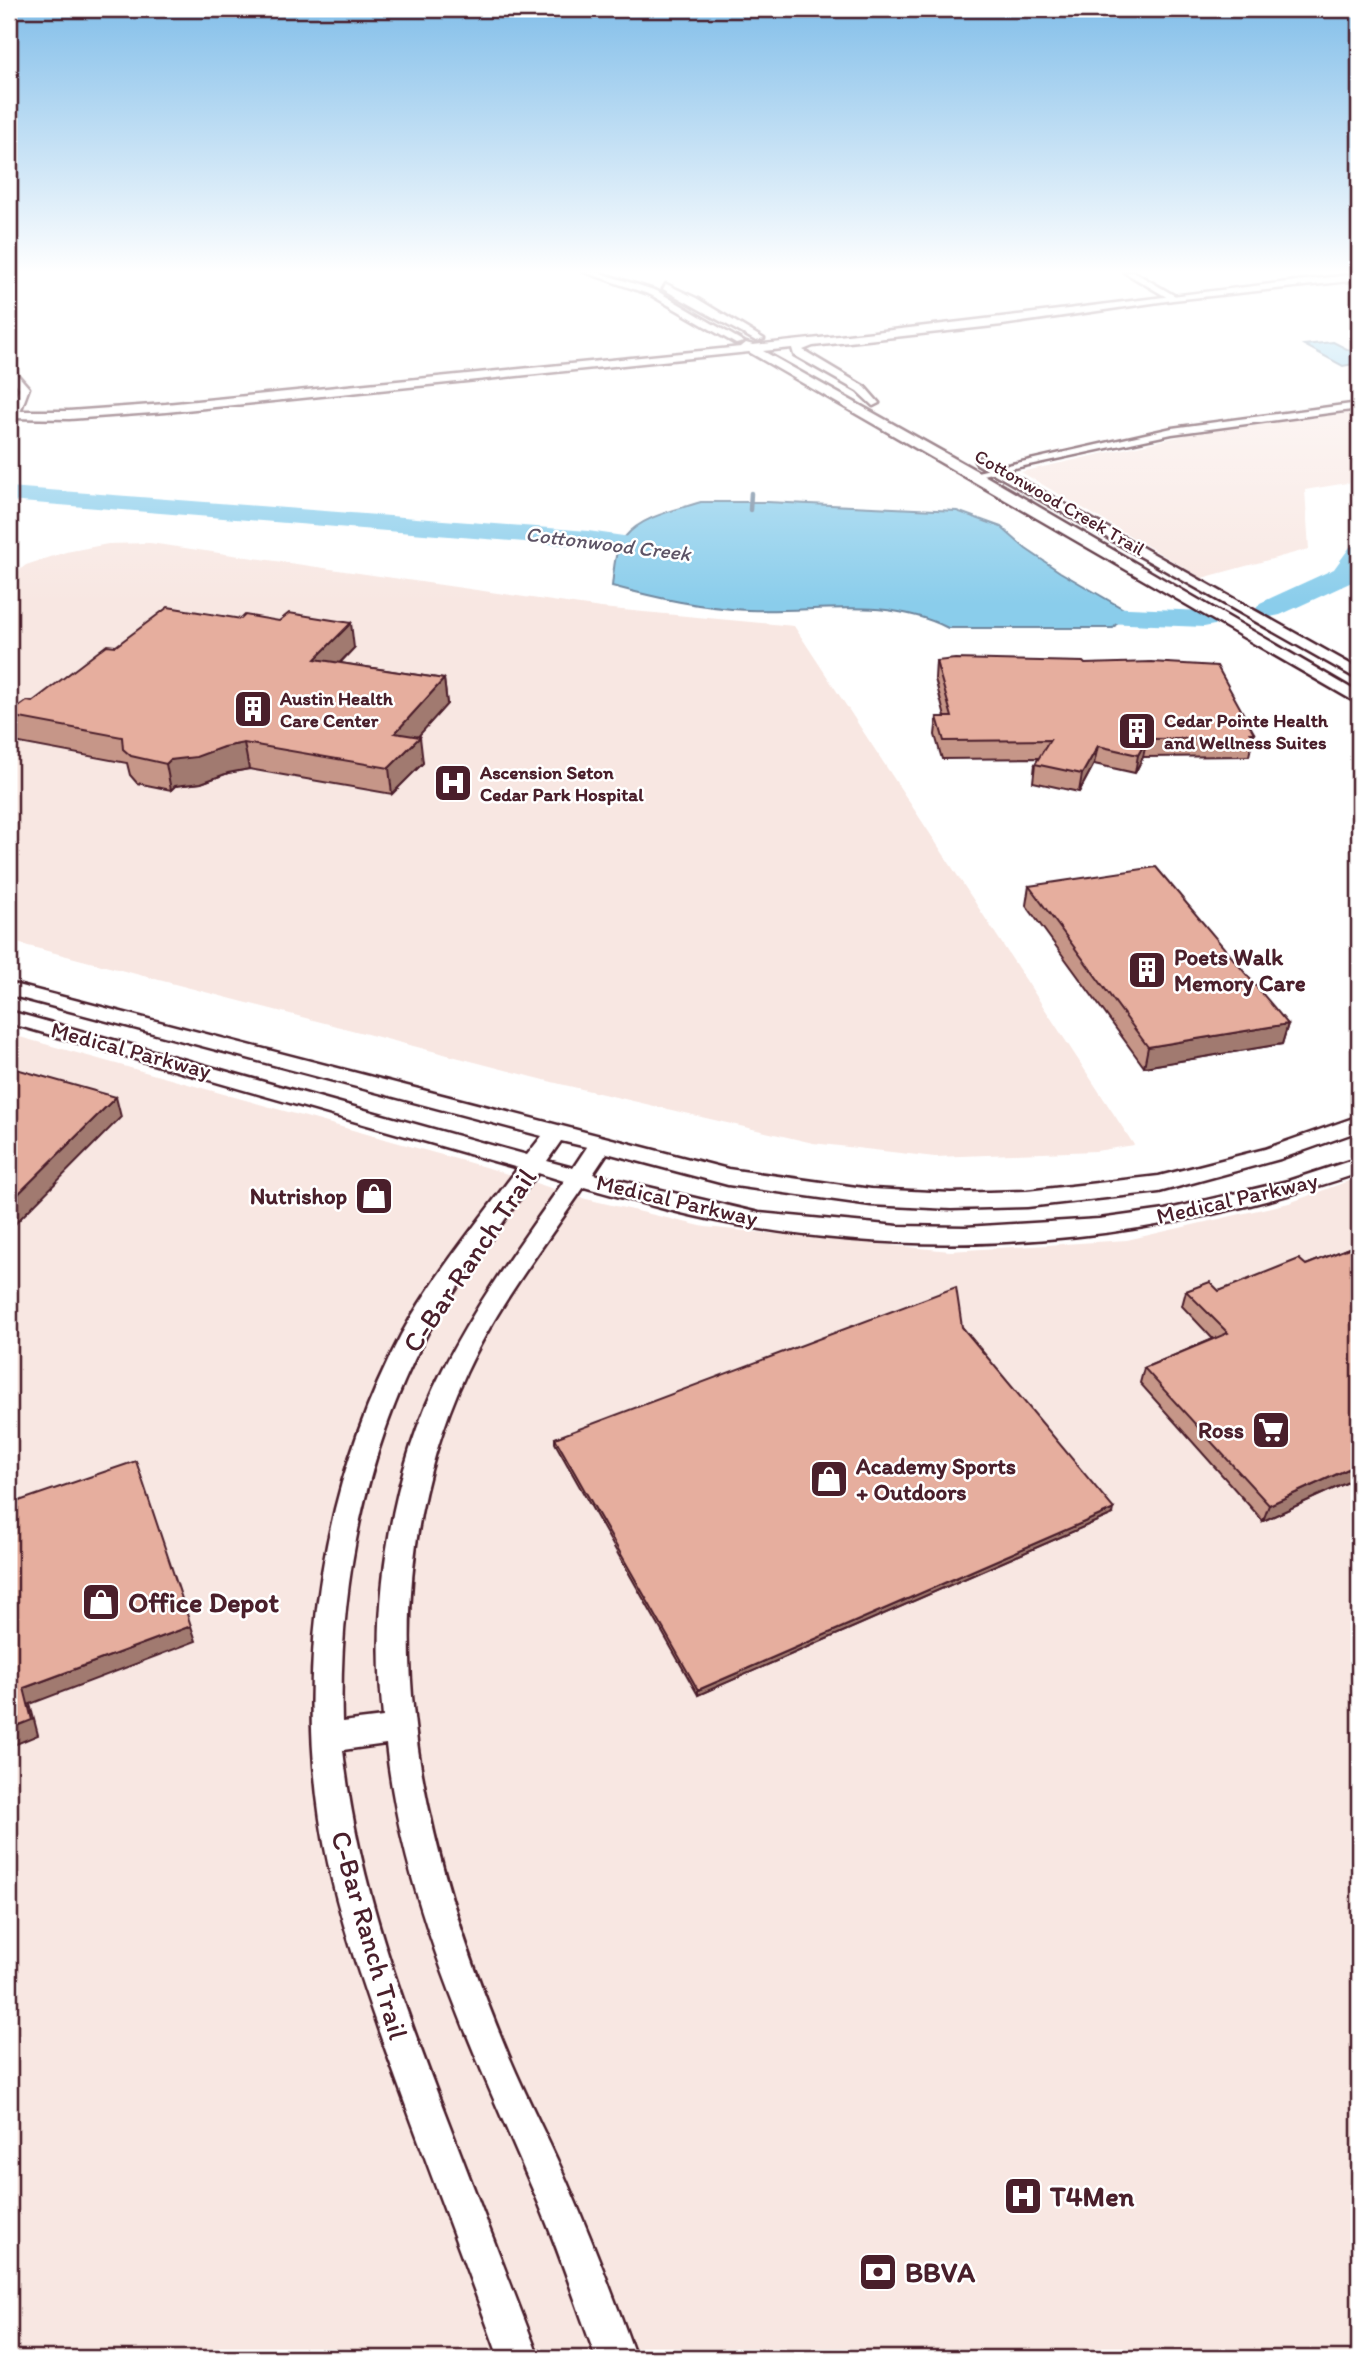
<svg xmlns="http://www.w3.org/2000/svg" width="1368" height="2367" font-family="Itim,sans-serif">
  <rect width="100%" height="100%" fill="#fff"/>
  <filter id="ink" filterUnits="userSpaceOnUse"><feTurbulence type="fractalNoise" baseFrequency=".0143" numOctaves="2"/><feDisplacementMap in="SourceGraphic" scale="14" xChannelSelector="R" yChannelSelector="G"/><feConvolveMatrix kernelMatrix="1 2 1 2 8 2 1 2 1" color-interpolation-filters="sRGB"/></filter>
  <g filter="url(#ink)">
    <path fill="#f8e7e2" d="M1359,411V481L1305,490L1309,549L1202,578L1021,472L1212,429Z
      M150,543L601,608L794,626L1134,1145L1096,1151L935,1157L813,1143L556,1083L9,941V578L26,565L66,552L108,544Z
      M9,1034L492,1169L582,1198L705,1227L950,1251L1127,1240L1289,1203L1359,1177V2358H9Z"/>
    <path fill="#8acdeb" stroke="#70879e" stroke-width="2" d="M1333,342L1359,355V363L1343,366L1304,345Z
      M701,502H767L957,511L1001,527L1026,549L1060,572L1127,611L1113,628H948C884,596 817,613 748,610C701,608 657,598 612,586C614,570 614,550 625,537C642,516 676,510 701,502Z"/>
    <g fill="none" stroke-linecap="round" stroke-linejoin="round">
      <path stroke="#70879e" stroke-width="4.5" d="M750,510L751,493"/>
      <path fill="#8acdeb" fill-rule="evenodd" d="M9,487L588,531L680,544L689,546L693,552L689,558L680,560L588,547L9,501Z
        M1359,545V572L1354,581L1280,615L1270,617L1260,615L1256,609L1260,603L1334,569L1350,547Z
        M1064,602L1104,607L1204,611L1214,613L1218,619L1214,625L1204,627L1104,623L1054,616L1050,610L1054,604Z"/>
      <defs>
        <path id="minor" d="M584,272H597L657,291L744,342L736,344L651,295Z
          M1124,272H1134L1177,297L1170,299Z
          M666,284L696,298L764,339L756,341L663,289Z
          M9,365L29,388L19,415L14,418L9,415L19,388L9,374Z
          M1359,403V409L1172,434L973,477L968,474L1172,428Z"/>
        <path id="tertiary" d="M1359,274V280L1173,300L1002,325L813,346L803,350L865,387L879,403L873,406L857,391L794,355L792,348L763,351L977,471L1359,693V704L749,352L166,412L69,419L9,418V411H69L166,404L741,347L746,343L753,345C956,325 1157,296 1359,274Z
          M981,457L1359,669V680L977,464L975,461Z
          M9,983L728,1169L871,1189L951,1193L1027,1191L1159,1176L1265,1149L1359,1116V1131L1280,1159L1159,1192L1027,1207L951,1209L871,1205L728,1185L607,1153L593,1174L759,1213L898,1226L965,1227L1099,1219L1165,1210L1288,1181L1359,1158V1173C1161,1240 956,1262 749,1227C693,1218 638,1202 584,1187C543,1247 497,1306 466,1373C362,1600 417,1836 509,2056C527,2099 549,2140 567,2182C592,2240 615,2299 636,2358H596C577,2307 560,2254 539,2204C476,2056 403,1906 386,1744L343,1750C357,1880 401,1999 448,2121C478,2200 509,2279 539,2358H499C461,2252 420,2147 382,2040C357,1968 331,1895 320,1819C296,1655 323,1483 401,1335C433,1276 478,1222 518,1168L9,1023V1011L527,1155L542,1136L9,995ZM561,1141L587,1147L573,1168L547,1161ZM538,1173L564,1181C521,1242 477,1302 443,1369C390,1472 371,1601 383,1717L342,1722C338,1590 364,1454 426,1336C436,1317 449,1300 461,1282C486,1246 512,1209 538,1173Z"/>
      </defs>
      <use href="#minor" stroke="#4a1f2b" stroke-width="5"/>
      <use href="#tertiary" stroke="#4a1f2b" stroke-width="5"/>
      <use href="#minor" fill="#fff" fill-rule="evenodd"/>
      <use href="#tertiary" fill="#fff" fill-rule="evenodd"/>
    </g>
    <path fill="#c69688" stroke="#4a1f2b" stroke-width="2" d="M116,646L354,648L340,663L444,679L447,704L417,737L423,763L392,794L249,769L228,773L201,783L175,786L171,790L137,783L130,775L127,763L14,742L9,723V714L32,702Z
      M936,661L1085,664L1254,733L1249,756L1143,757L1135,773L1094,764L1079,792L1033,782L1035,764L1039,758L942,759L935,735L937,717H945L935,679Z
      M1029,886L1288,1024L1282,1044L1144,1067L1026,905Z
      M1359,1244V1477L1263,1521L1140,1383L1144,1368L1213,1339L1182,1306L1186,1291H1219L1306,1265Z
      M962,1327L1113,1514L698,1695L555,1443V1438Z"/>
    <path fill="#a17a6f" stroke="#4a1f2b" stroke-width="2" d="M351,623L354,648L319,684L315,659Z
      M444,679L447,704L398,759L395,733Z
      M420,737L423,763L392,794L389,768Z
      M1147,739L1143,757L1135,773L1138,755Z
      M244,743L249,769L228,773L201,783L175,786L171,790L166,764L170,760L223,747Z
      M1098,746L1094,764L1079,792L1082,774Z
      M1288,1024L1282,1044L1144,1067L1148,1047Z
      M116,1097L121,1117L9,1230V1203Z
      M1359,1464V1477L1263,1521L1269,1505Z
      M1114,1509L1113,1514L698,1695V1690Z
      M191,1626L196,1641L30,1704L38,1735L9,1747V1729L24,1688Z"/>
    <path fill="#e6ae9e" stroke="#4a1f2b" stroke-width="2" d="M168,607L241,619L245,615L279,621L289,613L351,623L315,659L444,679L395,733L420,737L389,768L244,743L223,747L196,757L170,760L166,764L131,756L123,749L122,737L9,716V714L27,701L32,702L107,645L116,646Z
      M955,659L1083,662L1085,664L1151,662L1217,666L1254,733H1250L1253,738L1147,739L1138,755L1098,746L1082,774L1035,764L1050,740L944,741L937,717H952L936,661Z
      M1156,867L1288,1024L1148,1047L1029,886Z
      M9,1067L116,1097L9,1203Z
      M1359,1244V1464L1269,1505L1144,1368L1228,1333L1186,1291L1210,1282L1219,1291L1299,1259L1306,1265Z
      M956,1287L962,1327L1114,1509L698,1690L555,1438Z
      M136,1461L191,1626L24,1688L32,1720L9,1729V1490L12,1489L19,1501Z"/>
  </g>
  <linearGradient id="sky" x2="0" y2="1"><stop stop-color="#82bee9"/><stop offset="0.45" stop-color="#fff"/><stop offset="1" stop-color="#fff" stop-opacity="0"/></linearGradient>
  <rect width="1368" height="604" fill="url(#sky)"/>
  <defs>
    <symbol id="building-square" viewBox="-11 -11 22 22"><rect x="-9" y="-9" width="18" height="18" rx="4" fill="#4a1f2b" stroke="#fff"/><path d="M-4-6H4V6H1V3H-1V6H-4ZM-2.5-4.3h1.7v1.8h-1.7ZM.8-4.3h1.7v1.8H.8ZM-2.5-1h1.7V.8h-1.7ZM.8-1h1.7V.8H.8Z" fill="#fff"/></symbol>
    <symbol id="hospital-square" viewBox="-11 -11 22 22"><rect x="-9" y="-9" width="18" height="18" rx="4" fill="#4a1f2b" stroke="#fff"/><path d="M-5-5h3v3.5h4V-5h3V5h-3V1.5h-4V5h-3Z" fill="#fff"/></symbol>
    <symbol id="shop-square" viewBox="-11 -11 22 22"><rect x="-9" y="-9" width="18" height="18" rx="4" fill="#4a1f2b" stroke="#fff"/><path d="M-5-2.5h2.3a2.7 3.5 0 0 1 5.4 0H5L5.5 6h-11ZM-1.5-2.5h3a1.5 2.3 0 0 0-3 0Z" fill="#fff"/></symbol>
    <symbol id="supermarket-square" viewBox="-11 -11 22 22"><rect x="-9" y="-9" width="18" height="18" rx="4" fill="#4a1f2b" stroke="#fff"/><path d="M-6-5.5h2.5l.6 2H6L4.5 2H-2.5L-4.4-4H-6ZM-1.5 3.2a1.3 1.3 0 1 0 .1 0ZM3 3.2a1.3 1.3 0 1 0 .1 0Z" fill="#fff"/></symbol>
    <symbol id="bank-square" viewBox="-11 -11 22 22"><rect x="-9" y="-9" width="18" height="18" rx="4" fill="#4a1f2b" stroke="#fff"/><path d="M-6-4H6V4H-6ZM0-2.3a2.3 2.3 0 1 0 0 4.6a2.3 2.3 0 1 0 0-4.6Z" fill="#fff"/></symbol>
  </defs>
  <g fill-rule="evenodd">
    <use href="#building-square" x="231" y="687" width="44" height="44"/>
    <use href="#building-square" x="1115" y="709" width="44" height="44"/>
    <use href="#hospital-square" x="431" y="761" width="44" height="44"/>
    <use href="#building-square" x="1125" y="948" width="44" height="44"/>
    <use href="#shop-square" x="352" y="1174" width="44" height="44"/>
    <use href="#supermarket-square" x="1249" y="1408" width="44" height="44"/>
    <use href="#shop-square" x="807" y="1457" width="44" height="44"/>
    <use href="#shop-square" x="79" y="1580" width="44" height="44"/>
    <use href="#hospital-square" x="1001" y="2174" width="44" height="44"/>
    <use href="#bank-square" x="856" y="2250" width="44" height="44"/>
  </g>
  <g text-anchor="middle" stroke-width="5" stroke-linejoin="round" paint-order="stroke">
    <g font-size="19" fill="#4a1f2b" stroke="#fff">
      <text transform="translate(1060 502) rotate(30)" y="7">Cottonwood Creek Trail</text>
    </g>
    <g font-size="19" font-weight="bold" fill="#4a1f2b" stroke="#fff" text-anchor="start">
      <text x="280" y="705">Austin Health<tspan x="280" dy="22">Care Center</tspan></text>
      <text x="1164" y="727">Cedar Pointe Health<tspan x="1164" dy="22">and Wellness Suites</tspan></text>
      <text x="480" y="779">Ascension Seton<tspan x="480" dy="22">Cedar Park Hospital</tspan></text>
    </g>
    <g font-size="21" font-style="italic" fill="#5d5365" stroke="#fff">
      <text transform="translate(608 544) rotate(7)" y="7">Cottonwood Creek</text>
    </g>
    <g font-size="23" font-weight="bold" fill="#4a1f2b" stroke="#fff" text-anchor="start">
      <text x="1174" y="965">Poets Walk<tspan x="1174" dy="26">Memory Care</tspan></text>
      <text x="347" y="1204" text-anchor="end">Nutrishop</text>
      <text x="1244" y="1438" text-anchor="end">Ross</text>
      <text x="856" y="1474">Academy Sports<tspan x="856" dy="26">+ Outdoors</tspan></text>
    </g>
    <g font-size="23" fill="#4a1f2b" stroke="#fff">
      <text transform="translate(131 1050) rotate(15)" y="8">Medical Parkway</text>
      <text transform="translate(1237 1198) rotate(-13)" y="8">Medical Parkway</text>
      <text transform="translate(677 1200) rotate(13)" y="8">Medical Parkway</text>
    </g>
    <g font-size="28" fill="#4a1f2b" stroke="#fff">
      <text transform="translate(469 1260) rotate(-56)" y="10">C-Bar Ranch Trail</text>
      <text transform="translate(370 1935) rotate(74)" y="10">C-Bar Ranch Trail</text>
    </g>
    <g font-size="28" font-weight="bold" fill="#4a1f2b" stroke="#fff" text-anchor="start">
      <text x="128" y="1612">Office Depot</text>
      <text x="1050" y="2206">T4Men</text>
      <text x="905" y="2282">BBVA</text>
    </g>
  </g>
  <rect width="1368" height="2367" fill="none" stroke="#fff" stroke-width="35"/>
  <rect x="18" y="18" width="1333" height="2332" fill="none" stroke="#4a1f2b" stroke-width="2.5" filter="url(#ink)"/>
</svg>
